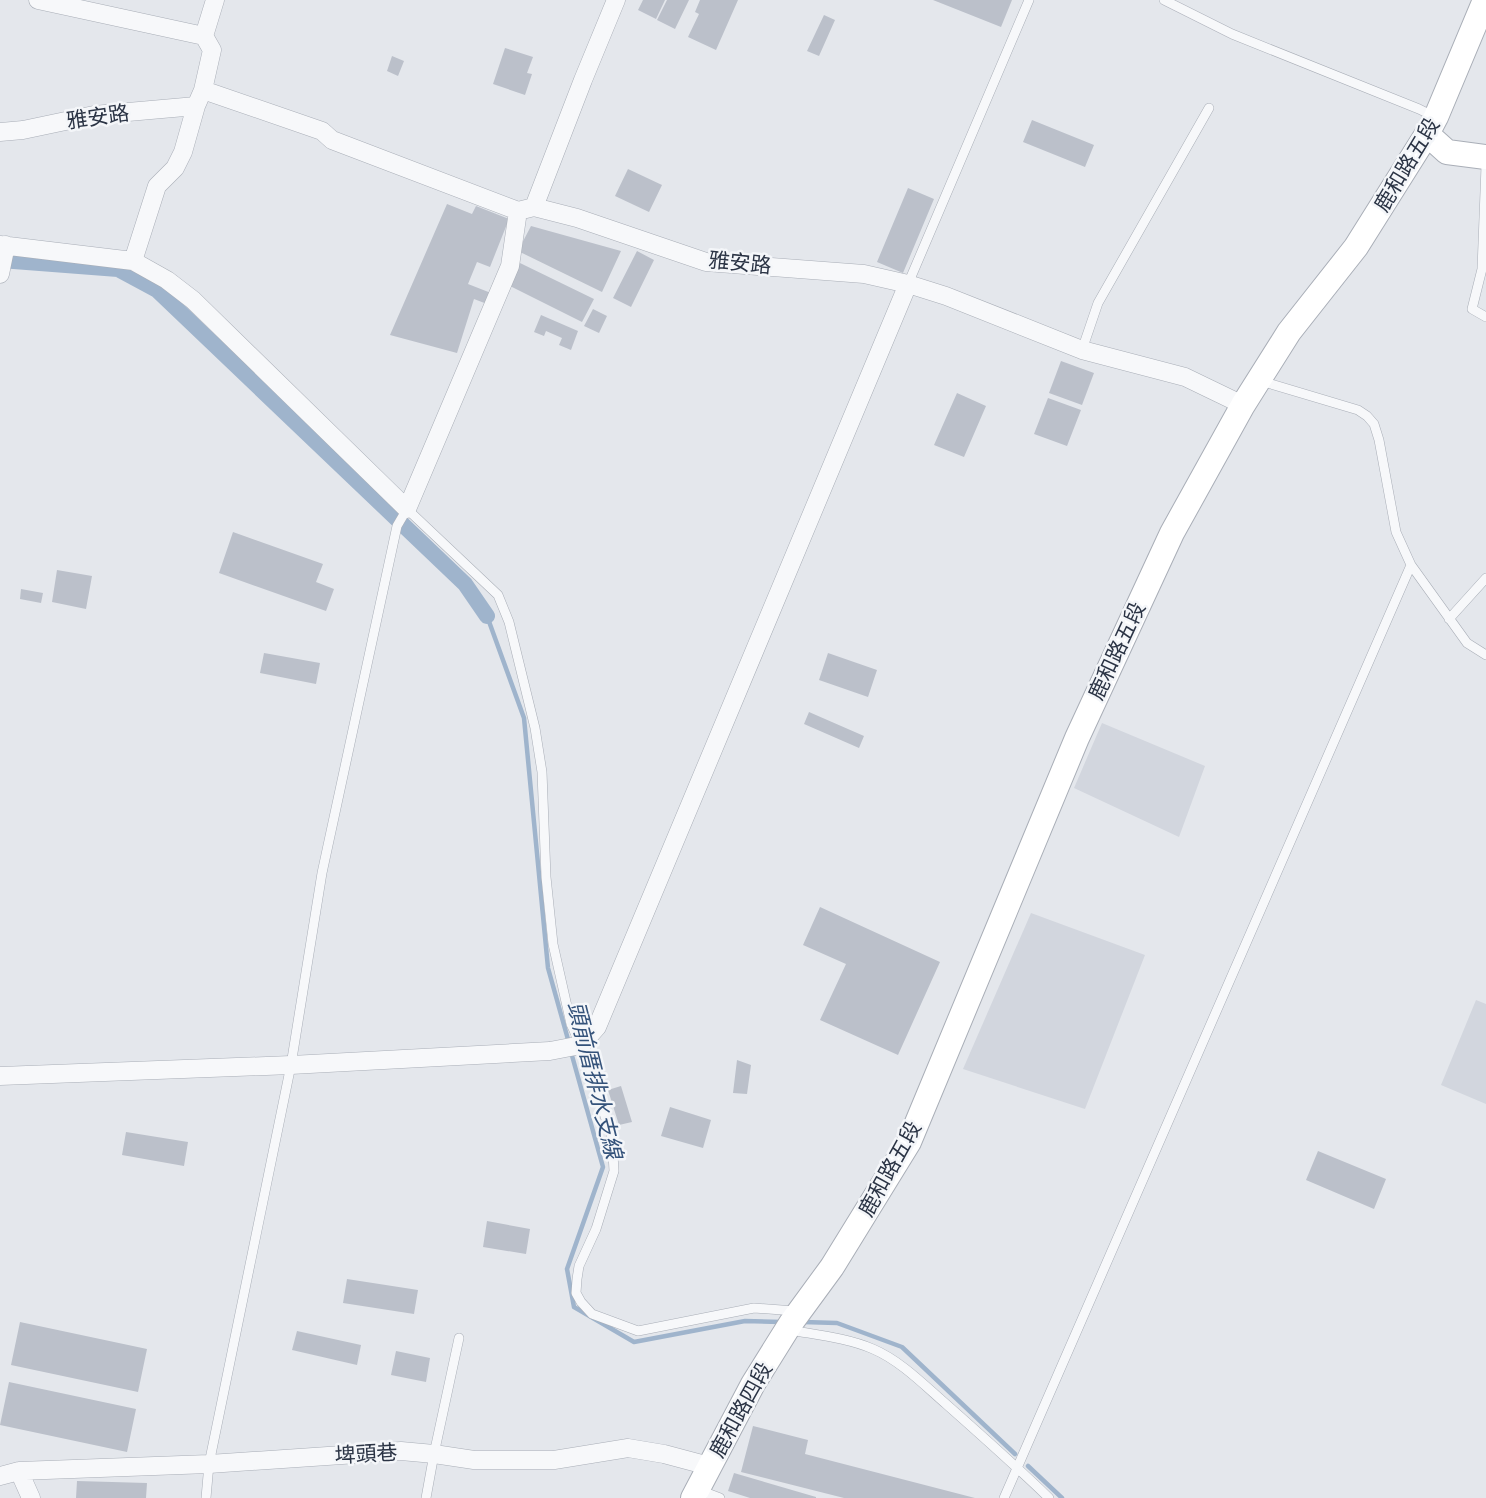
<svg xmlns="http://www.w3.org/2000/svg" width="1486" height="1498" font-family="'DejaVu Sans','Noto Sans TC',sans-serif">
  <rect width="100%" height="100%" fill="#e4e7ec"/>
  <path fill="#d2d6de" d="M1102,723L1205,766L1179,837L1074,788Z
    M1031,913L1145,955L1085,1109L963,1069Z
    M1476,1000L1486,1004V1104L1441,1085Z"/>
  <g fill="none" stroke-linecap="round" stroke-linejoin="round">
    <path stroke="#9fb4cc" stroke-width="4.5" d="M487,616L524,718L548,968L569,1043
      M571,1052L603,1167L567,1269L574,1307L634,1342L745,1321L781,1322
      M803,1322L837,1323L902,1347L1015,1454
      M1028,1466L1062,1498"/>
    <path stroke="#9fb4cc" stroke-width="16" d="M0,260L118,269L157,290L465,584L487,616"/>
  </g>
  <path fill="#bbc0ca" d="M643,0H665L656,19L638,10Z
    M667,0H689L675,29L657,20Z
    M700,0H738L716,50L688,37L699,14L695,12Z
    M933,0H1012L1001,27Z
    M824,15L835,20L819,56L807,51Z
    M505,48L533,57L527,73L532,74L525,95L493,84Z
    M392,56L404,61L398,76L387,71Z
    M1032,120L1094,145L1085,167L1023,142Z
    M628,169L662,185L649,212L615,196Z
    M908,188L934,199L903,273L877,262Z
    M447,204L472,214L476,206L509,219L490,267L477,262L468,284L491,293L487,304L474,299L457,353L390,335Z
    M531,226L621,251L602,292L518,251Z
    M637,251L654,260L631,307L613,298Z
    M520,263L594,299L582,322L508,285Z
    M593,309L607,316L599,333L584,326Z
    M541,315L578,331L571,350L559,345L562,338L546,331L544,336L534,332Z
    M1061,361L1094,373L1082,405L1049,393Z
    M957,393L986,406L964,457L934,445Z
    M1048,398L1081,410L1067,446L1034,434Z
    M233,532L323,564L316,582L334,589L326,611L219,573Z
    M57,570L92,576L86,609L52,602Z
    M21,589L43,593L41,603L20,599Z
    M264,653L320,663L316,684L260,673Z
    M828,653L877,670L868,697L819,680Z
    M809,712L864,736L859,748L804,724Z
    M820,907L940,962L898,1055L820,1020L846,964L803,945Z
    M737,1060L751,1065L747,1094L733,1093Z
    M621,1086L632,1122L619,1125L608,1090Z
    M670,1107L711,1120L703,1148L661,1136Z
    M126,1132L188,1142L184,1166L122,1155Z
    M1318,1151L1386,1179L1374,1209L1306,1180Z
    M487,1221L530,1229L526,1254L483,1247Z
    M347,1279L418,1290L414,1314L343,1303Z
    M20,1322L147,1349L138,1392L11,1365Z
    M297,1331L361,1345L357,1365L292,1350Z
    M396,1351L430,1358L426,1382L391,1375Z
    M9,1382L136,1409L127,1452L0,1425Z
    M753,1426L808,1440L805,1454L975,1498H844L741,1472Z
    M734,1473L816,1497V1498H750L728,1491Z
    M77,1481L147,1483L146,1498H76Z"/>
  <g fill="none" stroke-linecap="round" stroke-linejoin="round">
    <defs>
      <path id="lane" d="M1164,0L1232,34L1419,109L1435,117
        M1486,166L1482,269L1472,309L1486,317
        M908,284L1029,0
        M1082,350L1098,303L1209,108
        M1261,381L1358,410L1367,416L1374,424L1379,440L1396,532L1411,565L1467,643L1486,655
        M1449,619L1486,578
        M790,1330C817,1335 847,1338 873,1349C901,1361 924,1385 946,1404C981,1435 1016,1466 1049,1498
        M699,1490L720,1498
        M206,1498L209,1464L291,1065L322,873L397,526L407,509L498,595L509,622L535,728L542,772L546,877L553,944L571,1024L581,1045L612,1137L614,1171L596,1229L579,1266L577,1279L576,1293L581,1302L592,1314L638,1331L754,1308L795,1311
        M426,1498L434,1454L459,1338
        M1004,1498L1411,565"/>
      <path id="street" d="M38,0L204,36L212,50L203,90L196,106L183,152L175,168L157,186L133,261
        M204,36L215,0
        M203,90L322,131L332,140L518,211L534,207L577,218L706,262L864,274L908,284L946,296L1082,350L1185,377L1243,405
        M0,132L23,130L94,115L196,106
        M534,207L583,80L616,0
        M0,245L133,261L167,280L193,300L407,509L510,266L518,211
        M0,274L6,245
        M0,1076L291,1065L550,1051L581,1045L597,1027L908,284
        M19,1471L209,1464L401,1451L434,1454L474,1460H554L628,1448L664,1454L709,1466
        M0,1476L19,1471L31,1498"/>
      <path id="secondary" d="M1427,134L1447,152L1486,157
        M693,1498L753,1384L791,1323L832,1267L909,1142L1077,738L1172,533L1243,405L1289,332L1356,247L1427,134L1436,117L1485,0"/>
    </defs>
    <use href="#lane" stroke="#a9aeb7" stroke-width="10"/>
    <use href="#street" stroke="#a9aeb7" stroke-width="19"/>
    <use href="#secondary" stroke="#a9aeb7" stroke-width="26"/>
    <use href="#lane" stroke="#f7f8fa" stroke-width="9"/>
    <use href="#street" stroke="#f7f8fa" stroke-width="18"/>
    <use href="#secondary" stroke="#fff" stroke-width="24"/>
  </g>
  <g text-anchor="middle" stroke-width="5" stroke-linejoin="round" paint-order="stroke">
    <g font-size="21" fill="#2b3445" stroke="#f4f6f9">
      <text transform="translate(98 117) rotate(-8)" y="7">雅安路</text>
      <text transform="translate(1407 165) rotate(-59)" y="7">鹿和路五段</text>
      <text transform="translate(740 263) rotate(6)" y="7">雅安路</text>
      <text transform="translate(1117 651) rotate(-65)" y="7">鹿和路五段</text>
      <text transform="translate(890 1169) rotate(-61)" y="7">鹿和路五段</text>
      <text transform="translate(741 1410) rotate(-61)" y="7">鹿和路四段</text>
      <text transform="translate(366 1454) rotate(-3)" y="7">埤頭巷</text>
    </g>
    <g font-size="23" font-style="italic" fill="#34527a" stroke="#f4f6f9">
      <text transform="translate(595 1080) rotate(76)" y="8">頭前厝排水支線</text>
    </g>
  </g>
</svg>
